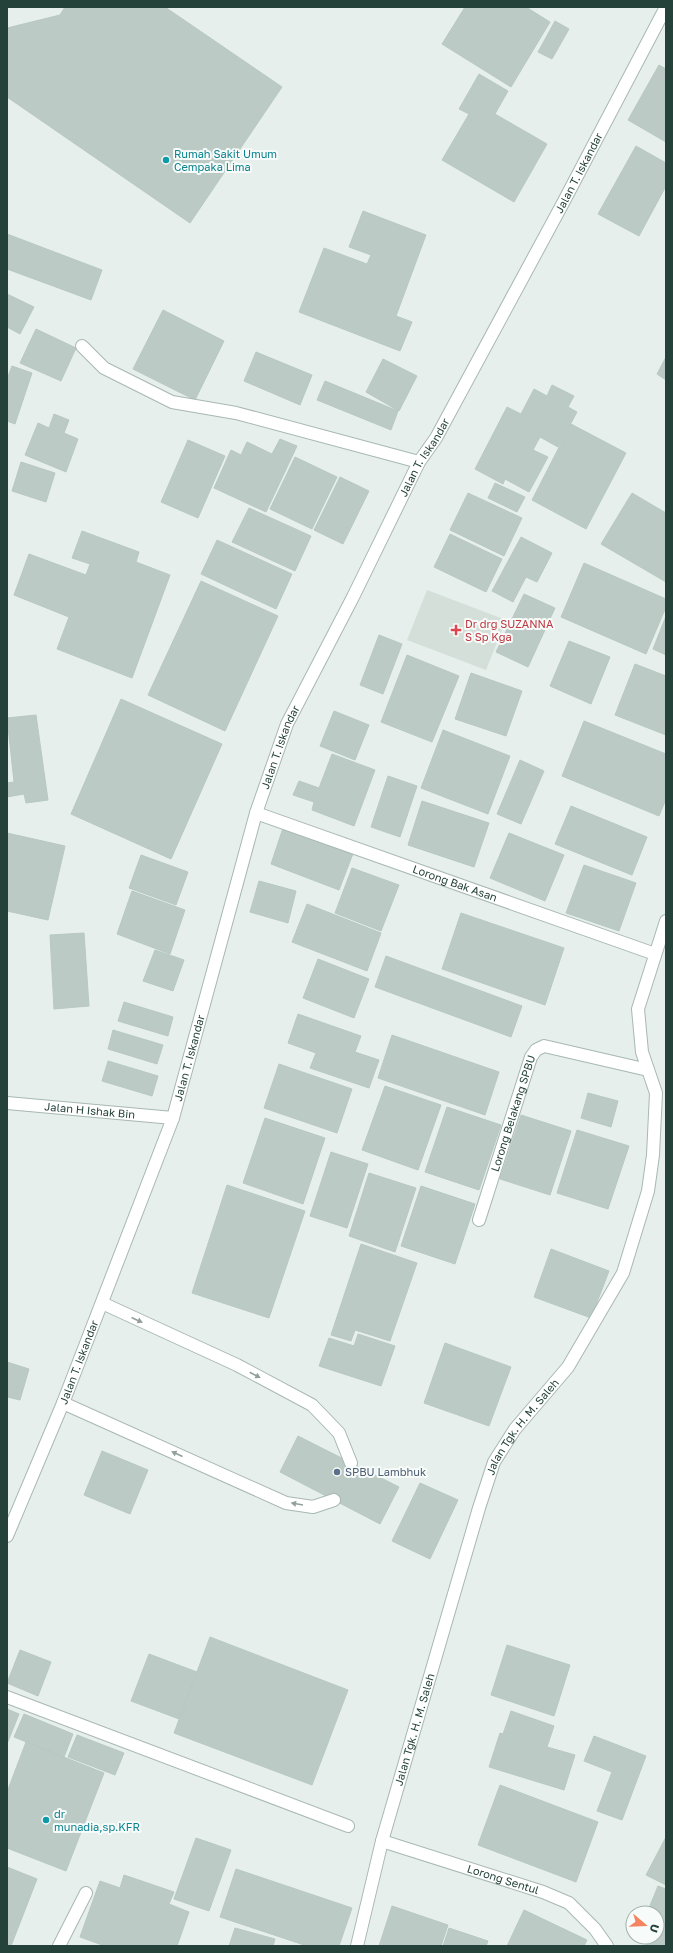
<svg xmlns="http://www.w3.org/2000/svg" width="673" height="1953" font-family="'Golos Text',sans-serif">
  <rect width="100%" height="100%" fill="#e6efeb"/>
  <path fill="#d4dfda" d="M427,590L506,620L486,670L407,640Z"/>
  <path fill="#bbcac4" stroke="#b8c9c2" d="M65,7H165L282,87L190,223L7,97V28L60,15Z
    M465,7H526L550,22L511,87L442,44Z
    M555,21L569,29L552,59L538,52Z
    M659,65L666,69V142L628,120Z
    M479,74L508,91L495,114L547,144L514,202L442,160L469,114L459,109Z
    M636,146L666,163V186L639,236L598,214Z
    M363,211L426,235L396,316L412,322L400,351L299,312L324,248L367,264L371,255L349,247Z
    M7,234L102,270L91,300L7,269Z
    M7,294L34,307L20,334L7,327Z
    M163,310L224,341L195,400L133,369Z
    M36,329L76,348L61,381L20,363Z
    M256,352L312,375L300,405L244,381Z
    M666,357V380L657,374Z
    M383,359L417,376L399,411L366,392Z
    M12,366L32,373L15,424L7,421V379Z
    M325,381L398,411L391,430L317,400Z
    M552,385L574,396L568,407L577,412L558,447L540,437L533,450L548,457L529,492L505,479L503,484L475,469L507,407L521,414L534,389L547,396Z
    M54,414L69,420L64,433L78,439L66,472L25,455L38,423L49,428Z
    M571,424L626,453L586,529L532,500Z
    M280,439L297,446L266,512L214,488L231,450L241,455L247,442L272,454Z
    M188,440L225,456L198,518L161,502Z
    M295,457L337,477L312,529L270,509Z
    M21,462L55,473L46,502L12,491Z
    M340,477L369,491L343,544L314,530Z
    M495,483L525,497L517,512L488,498Z
    M468,493L522,518L504,556L450,530Z
    M632,493L666,513V582L601,544Z
    M249,508L311,536L295,571L232,542Z
    M82,531L139,552L136,562L170,575L132,678L57,649L69,617L14,595L29,554L86,575L90,564L72,558Z
    M450,534L502,559L486,592L434,567Z
    M521,537L552,553L537,582L526,577L513,602L492,591Z
    M217,540L292,574L276,609L201,574Z
    M584,563L666,599V607L646,654L561,617Z
    M201,581L278,616L225,731L148,695Z
    M524,594L555,608L528,667L496,652Z
    M666,616V655L653,649Z
    M379,635L402,644L383,694L360,685Z
    M569,641L610,657L591,704L550,686Z
    M407,655L459,676L432,742L381,722Z
    M635,664L666,676V735L615,715Z
    M471,673L522,691L506,736L455,719Z
    M121,699L222,744L171,859L71,814Z
    M334,711L369,725L355,760L320,746Z
    M36,715L48,800L26,803L24,794L7,797V783L14,782L7,718Z
    M584,721L666,754V799L659,816L562,776Z
    M443,730L510,756L488,814L421,788Z
    M332,754L375,770L354,826L312,810L314,802L293,795L299,781L319,788Z
    M520,760L544,771L521,824L497,814Z
    M388,776L417,786L400,837L371,827Z
    M422,801L489,823L474,867L408,845Z
    M571,806L647,837L632,875L555,844Z
    M284,825L354,851L339,890L271,864Z
    M7,833L65,846L48,920L7,911Z
    M509,833L564,855L545,901L490,878Z
    M141,855L188,872L176,905L129,888Z
    M584,865L636,883L619,931L566,913Z
    M352,868L399,885L381,931L335,913Z
    M259,881L296,891L288,923L250,912Z
    M132,891L185,910L170,954L117,934Z
    M307,904L381,933L367,971L292,942Z
    M461,913L564,948L545,1005L442,969Z
    M84,933L89,1006L54,1009L50,935Z
    M155,950L184,960L173,991L143,981Z
    M386,956L522,1006L511,1037L375,987Z
    M318,959L369,979L354,1018L303,998Z
    M124,1002L173,1017L168,1036L118,1021Z
    M298,1014L361,1036L355,1052L379,1060L369,1088L310,1068L316,1053L288,1043Z
    M113,1030L163,1045L157,1064L108,1049Z
    M392,1035L499,1072L485,1115L378,1078Z
    M108,1061L158,1076L152,1096L102,1081Z
    M279,1064L352,1089L337,1133L264,1108Z
    M385,1086L441,1105L418,1170L362,1150Z
    M588,1093L618,1101L611,1127L581,1118Z
    M447,1107L501,1125L479,1190L425,1172Z
    M521,1115L571,1131L550,1195L500,1179Z
    M265,1118L325,1138L303,1204L243,1183Z
    M577,1130L629,1146L608,1209L557,1193Z
    M331,1152L368,1164L347,1228L310,1216Z
    M369,1173L416,1188L395,1252L349,1236Z
    M227,1185L305,1211L269,1318L192,1293Z
    M421,1186L475,1204L455,1264L401,1246Z
    M361,1244L417,1263L390,1341L355,1330L351,1341L331,1335Z
    M551,1249L609,1271L591,1318L534,1297Z
    M358,1334L395,1346L381,1386L319,1366L329,1338L354,1346Z
    M445,1343L511,1367L489,1426L424,1403Z
    M7,1362L29,1369L20,1400L7,1397Z
    M298,1436L399,1487L380,1524L280,1472Z
    M102,1451L148,1470L130,1514L84,1495Z
    M420,1483L458,1500L430,1559L392,1541Z
    M210,1637L348,1690L312,1785L174,1733Z
    M507,1645L570,1665L554,1716L491,1695Z
    M20,1650L51,1662L38,1696L7,1683Z
    M149,1654L197,1672L179,1719L131,1701Z
    M7,1709L19,1714L7,1744Z
    M511,1711L554,1726L547,1747L575,1755L564,1790L489,1767L500,1733L503,1734Z
    M24,1714L73,1734L64,1757L14,1737Z
    M77,1735L124,1753L115,1775L68,1757Z
    M594,1736L646,1756L622,1820L597,1811L612,1772L584,1761Z
    M26,1742L104,1773L66,1871L7,1848V1792Z
    M500,1785L598,1822L576,1882L478,1845Z
    M666,1837V1885L646,1875Z
    M196,1838L231,1850L209,1911L174,1899Z
    M7,1867L37,1879L11,1946H7Z
    M236,1869L352,1908L339,1946H307L220,1917Z
    M124,1875L174,1892L169,1904L189,1912L177,1946H105L80,1937L100,1881L120,1888Z
    M658,1886L666,1889V1946H651L636,1940L637,1937H657V1913H647Z
    M392,1906L448,1925L441,1946H379Z
    M524,1910L587,1940L584,1946H507Z
    M235,1928L275,1939L273,1946H229Z
    M449,1928L488,1941L486,1946H443Z"/>
  <g fill="none" stroke-linecap="round" stroke-linejoin="round">
    <defs>
      <path id="service" d="M102,1303L237,1365L312,1405L339,1433L351,1463
        M63,1403L286,1503L313,1507L334,1500
        M7,1697L348,1826"/>
      <g id="minor">
        <path d="M82,346L104,368L172,402L236,413L419,462"/>
        <path id="s1" d="M256,813L655,954"/>
        <path id="s2" d="M7,1103L173,1118"/>
        <path id="s3" d="M479,1220L531,1057L536,1050L544,1046L648,1070"/>
        <path id="s4" d="M382,1841L543,1892L569,1903L595,1929L607,1946"/>
        <path d="M59,1946L86,1893"/>
        <path id="s5" d="M357,1946L382,1841L479,1508L494,1462L515,1429L568,1367L623,1273L648,1191L653,1155L656,1093L642,1052L638,1009L666,921"/>
      </g>
      <g id="tertiary">
        <path id="s6" d="M7,1536L63,1403L173,1118L256,813L287,724L353,597L419,462L436,438L563,203L666,7"/>
      </g>
    </defs>
    <use href="#service" stroke="#a8b8b2" stroke-width="14"/>
    <use href="#minor" stroke="#a8b8b2" stroke-width="14"/>
    <use href="#tertiary" stroke="#a8b8b2" stroke-width="14"/>
    <use href="#service" stroke="#fff" stroke-width="12"/>
    <use href="#minor" stroke="#fff" stroke-width="12"/>
    <use href="#tertiary" stroke="#fff" stroke-width="12"/>
  </g>
  <defs><path id="oneway-solid" d="M-6-.8H1V-3.2L6.5 0L1 3.2V.8H-6Z"/></defs>
  <g fill="#92a09c">
    <use href="#oneway-solid" transform="translate(137 1320) rotate(24)"/>
    <use href="#oneway-solid" transform="translate(255 1375) rotate(28)"/>
    <use href="#oneway-solid" transform="translate(177 1454) rotate(-156)"/>
    <use href="#oneway-solid" transform="translate(297 1504) rotate(-170)"/>
  </g>
  <g fill="#0f9aa8" stroke="#f7fbf9" stroke-width="1.5">
    <circle cx="166" cy="160" r="4"/>
    <circle cx="46" cy="1820" r="4"/>
  </g>
  <path fill="#e0444e" stroke="#f7fbf9" stroke-width="1.5" d="M454 624h4v4h4v4h-4v4h-4v-4h-4v-4h4z"/>
  <circle fill="#5c6f8a" stroke="#f7fbf9" stroke-width="1.5" cx="337" cy="1472" r="4"/>
  <g text-anchor="middle" stroke-width="4" stroke-linejoin="round" paint-order="stroke">
    <g font-size="11" fill="#0d838f" stroke="#f7fbf9" text-anchor="start">
      <text x="174" y="158">Rumah Sakit Umum<tspan x="174" dy="13">Cempaka Lima</tspan></text>
      <text x="54" y="1818">dr<tspan x="54" dy="13">munadia,sp.KFR</tspan></text>
    </g>
    <g font-size="11" fill="#24423a" stroke="#f7fbf9">
      <text dy="4" stroke="none"><textPath href="#s6" startOffset="1484">Jalan T. Iskandar</textPath></text>
      <text dy="4" stroke="none"><textPath href="#s6" startOffset="1160">Jalan T. Iskandar</textPath></text>
      <text dy="4" stroke="none"><textPath href="#s6" startOffset="836">Jalan T. Iskandar</textPath></text>
      <text dy="4" stroke="none"><textPath href="#s1" startOffset="211">Lorong Bak Asan</textPath></text>
      <text dy="4" stroke="none"><textPath href="#s6" startOffset="512">Jalan T. Iskandar</textPath></text>
      <text dy="4" stroke="none"><textPath href="#s2" startOffset="83">Jalan H Ishak Bin</textPath></text>
      <text dy="4" stroke="none"><textPath href="#s3" startOffset="112">Lorong Belakang SPBU</textPath></text>
      <text dy="4" stroke="none"><textPath href="#s6" startOffset="188">Jalan T. Iskandar</textPath></text>
      <text dy="4" stroke="none"><textPath href="#s5" startOffset="548">Jalan Tgk. H. M. Saleh</textPath></text>
      <text dy="4" stroke="none"><textPath href="#s5" startOffset="224">Jalan Tgk. H. M. Saleh</textPath></text>
      <text dy="4" stroke="none"><textPath href="#s4" startOffset="127">Lorong Sentul</textPath></text>
    </g>
    <g font-size="11" fill="#be3a42" stroke="#f7fbf9" text-anchor="start">
      <text x="465" y="628">Dr drg SUZANNA<tspan x="465" dy="13">S Sp Kga</tspan></text>
    </g>
    <g font-size="11" fill="#4e5e75" stroke="#f7fbf9" text-anchor="start">
      <text x="345" y="1476">SPBU Lambhuk</text>
    </g>
  </g>
  <rect width="673" height="1953" fill="none" stroke="#24423a" stroke-width="16"/>
  <g transform="translate(645 1925) rotate(109)"><circle r="19" fill="#f7fbf9" stroke="#a3b1ad"/>
  <path d="M0-3L7 15L0 10L-7 15Z" fill="#f4845f"/>
  <text y="-6" font-size="11" font-weight="bold" text-anchor="middle" fill="#24423a">U</text>
  </g>
</svg>
